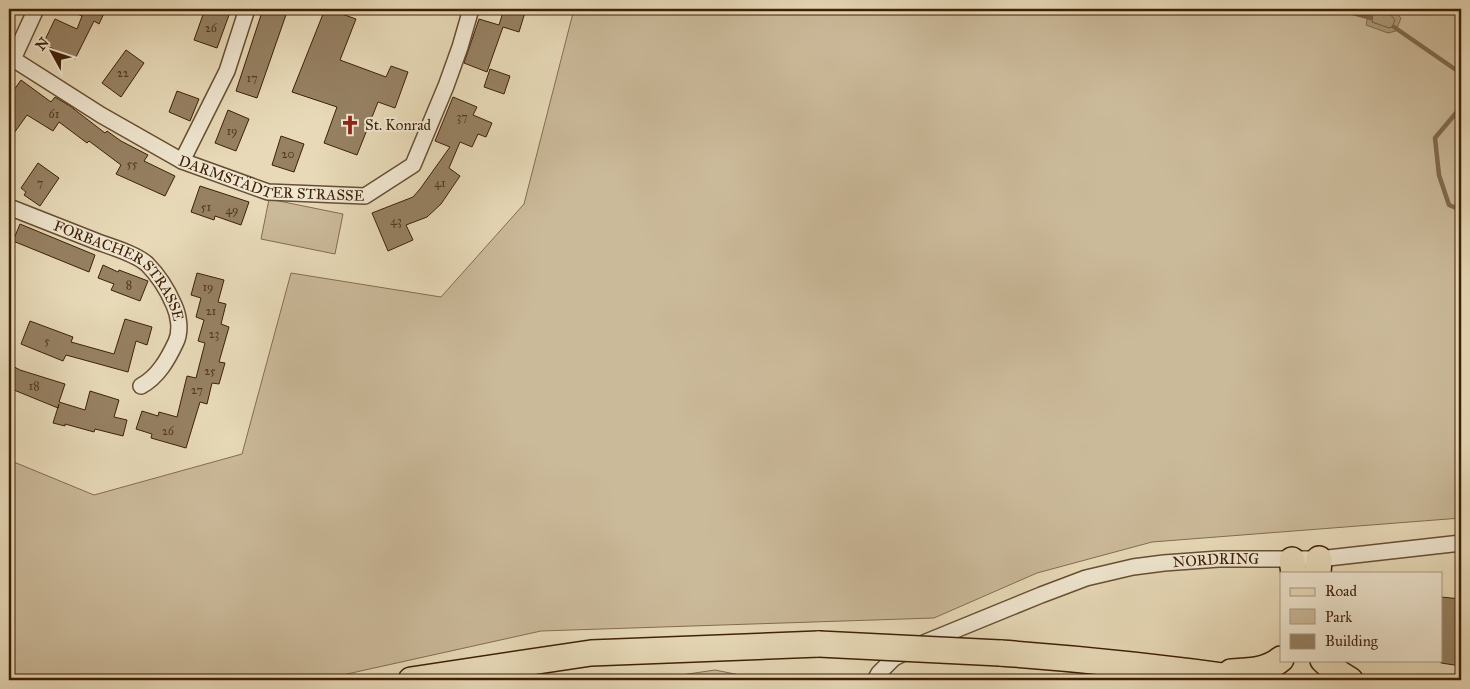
<svg xmlns="http://www.w3.org/2000/svg" width="1470" height="689" font-family="'IM FELL Great Primer',serif">
  <rect width="100%" height="100%" fill="#e8dab8"/>
  <filter id="stains"><feTurbulence type="fractalNoise" baseFrequency=".004" numOctaves="4"/><feColorMatrix values="0 0 0 0 .2 0 0 0 0 .09 0 0 0 0 .02 0 0 0 .5 -.17"/></filter>
  <radialGradient id="worn" r=".72"><stop offset=".6" stop-color="#630" stop-opacity="0"/><stop offset="1" stop-color="#630" stop-opacity=".3"/></radialGradient>
  <path fill="#cbba9a" stroke="#846d50" d="M574,9H1461V518L1152,542L1037,573L934,618L541,631L320,680H9V460L94,495L242,454L291,273L441,297L524,204Z
    M269,199L343,214L335,254L261,239Z
    M715,670L765,680H647Z"/>
  <path fill="#ae9b7c" stroke="#816a4d" d="M1369,9H1392L1401,18L1396,31L1388,33L1366,25Z"/>
  <g fill="none" stroke-linecap="round" stroke-linejoin="round">
    <path stroke="#765e42" stroke-width="1" d="M1373,9L1372,22L1389,28L1392,27L1395,20L1389,13V9"/>
    <path stroke="#816a4d" stroke-width="4.5" d="M1339,9L1371,18
      M1394,27L1459,72
      M1461,107L1435,138L1439,175L1449,205L1461,210"/>
  </g>
  <path fill="#968163" stroke="#3e2007" d="M66,9H106L99,24L94,21L75,59L43,44L55,19L77,29L82,16Z
    M205,9H210L229,15L217,48L194,40Z
    M263,9H288L257,98L236,91Z
    M325,9H328L356,19L340,60L386,77L391,66L408,72L395,108L378,102L357,155L324,143L337,107L292,92Z
    M504,9H526L519,32L503,27L487,72L464,63L479,19L499,25Z
    M126,50L144,63L121,97L102,83Z
    M490,69L510,76L504,94L484,87Z
    M21,80L51,102L55,97L70,106L105,133L107,131L121,141L148,155L144,161L175,176L165,196L116,174L121,165L89,141L87,143L59,122L53,131L27,115L9,140V97Z
    M177,91L199,99L190,121L169,112Z
    M453,97L477,107L473,115L492,123L486,137L478,134L472,147L460,142L449,168L460,176L441,204L427,217L406,225L413,240L388,251L372,213L413,197L420,189L450,147L435,141Z
    M228,110L249,119L236,151L215,143Z
    M281,136L304,144L294,172L272,165Z
    M38,163L59,178L40,206L24,195L26,192L21,188Z
    M200,186L249,202L241,225L215,216L214,220L191,212Z
    M20,224L95,255L89,272L13,241Z
    M103,265L118,272L119,270L148,281L140,301L111,290L114,284L98,278Z
    M197,273L224,280L218,302L226,304L221,324L229,327L219,362L225,363L219,384L212,383L207,404L200,402L186,448L151,438L152,434L136,429L142,411L158,416L159,412L177,417L187,376L196,378L205,343L198,341L204,320L196,317L201,298L191,295Z
    M125,319L152,327L147,345L136,341L128,372L66,355L63,361L21,344L30,321L73,337L71,342L114,354Z
    M9,364L20,370L65,384L59,402L85,410L90,391L119,400L114,417L127,420L123,436L95,429L94,432L65,424V426L53,423L59,404L58,408L9,388Z
    M1441,597L1461,599V666L1441,663Z"/>
  <g fill="none" stroke-linecap="round" stroke-linejoin="round">
    <defs>
      <g id="minor">
        <path id="s1" d="M13,59L101,115L182,161L268,192L365,196L413,165L446,86L460,47L471,9"/>
        <path d="M9,65L13,59L36,9"/>
        <path d="M182,161L227,71L247,9"/>
        <path id="s2" d="M9,207C39,219 68,230 98,242C112,247 136,254 147,264C158,275 168,291 174,305C179,316 181,331 176,342C168,359 158,377 141,386"/>
        <path id="s3" d="M875,680L879,673L894,658L926,642L1041,595L1086,578L1133,567L1164,563L1219,559H1319L1461,543"/>
      </g>
      <path id="primary" d="M1292,560L1294,573
        M1318,573L1319,559
        M1000,653C1084,659 1169,668 1253,680
        M1323,660L1334,670L1350,680
        M1231,672C1249,671 1267,671 1281,659
        M411,680L591,653L819,644"/>
    </defs>
    <use href="#minor" stroke="#684e33" stroke-width="18"/>
    <use href="#primary" stroke="#3e2007" stroke-width="28"/>
    <use href="#minor" stroke="#f0e7d1" stroke-width="15"/>
    <use href="#primary" stroke="#e8dab8" stroke-width="25"/>
    <defs>
      <path id="primary-bridge" d="M819,644L1000,653"/>
    </defs>
    <use href="#primary-bridge" stroke="#3e2007" stroke-width="28" stroke-linecap="butt"/>
    <use href="#primary-bridge" stroke="#e8dab8" stroke-width="25"/>
  </g>
  <defs>
    <symbol id="church-bare" viewBox="-9 -9 18 18"><path d="M-1.2-6h2.4v3.5h3.3v2.4h-3.3V6h-2.4V-.1h-3.3v-2.4h3.3Z" fill="#8f2418" stroke="#f0e7d1" stroke-width="2.5" paint-order="stroke"/></symbol>
  </defs>
  <g fill-rule="evenodd">
    <use href="#church-bare" x="336" y="111" width="28" height="28"/>
  </g>
  <g text-anchor="middle" stroke-width="4" stroke-linejoin="round" paint-order="stroke">
    <g font-size="12" fill="#54381e">
      <text x="211" y="32">26</text>
      <text x="123" y="77">22</text>
      <text x="252" y="82">17</text>
      <text x="54" y="118">61</text>
      <text x="462" y="121">37</text>
      <text x="232" y="135">19</text>
      <text x="288" y="158">20</text>
      <text x="132" y="168">55</text>
      <text x="40" y="187">7</text>
      <text x="440" y="187">41</text>
      <text x="206" y="211">51</text>
      <text x="232" y="214">49</text>
      <text x="396" y="225">43</text>
      <text x="129" y="289">8</text>
      <text x="208" y="291">19</text>
      <text x="211" y="315">21</text>
      <text x="214" y="338">23</text>
      <text x="47" y="345">5</text>
      <text x="210" y="375">25</text>
      <text x="34" y="390">18</text>
      <text x="197" y="394">27</text>
      <text x="168" y="435">26</text>
    </g>
    <g font-size="15" fill="#3e2007" stroke="#f0e7d1" text-anchor="start">
      <text x="365" y="130">St. Konrad</text>
    </g>
    <g font-size="15" fill="#3e2007" stroke="#f0e7d1">
      <text dy="5" stroke="none"><textPath href="#s1" startOffset="290">DARMSTÄDTER STRASSE</textPath></text>
      <text dy="5" stroke="none"><textPath href="#s2" startOffset="132">FORBACHER STRASSE</textPath></text>
      <text dy="5" stroke="none"><textPath href="#s3" startOffset="369">NORDRING</textPath></text>
    </g>
  </g>
  <rect width="1470" height="689" fill="none" stroke="#e8dab8" stroke-width="30"/>
  <rect x="10" y="10" width="1450" height="669" fill="none" stroke="#3e2007" stroke-width="2.5"/>
  <rect x="15" y="15" width="1440" height="659" fill="none" stroke="#3e2007"/>
  <rect x="1280" y="572" width="162" height="90" fill="#f0e7d1" stroke="#a99780"/>
  <rect x="1290" y="588" width="25" height="8" fill="#e8dab8" stroke="#a99780"/>
  <text x="1325" y="596" font-size="15" fill="#3e2007">Road</text>
  <rect x="1290" y="609" width="25" height="15" fill="#cbba9a" stroke="#a99780"/>
  <text x="1325" y="622" font-size="15" fill="#3e2007">Park</text>
  <rect x="1290" y="634" width="25" height="15" fill="#968163" stroke="#a99780"/>
  <text x="1325" y="646" font-size="15" fill="#3e2007">Building</text>
  <g transform="translate(52 52) rotate(310)" stroke="#f0e7d1" stroke-width="4" paint-order="stroke">
  <path d="M0-4L9 19L0 12L-9 19Z" fill="#3e2007"/>
  <text y="-8" font-size="14" font-weight="bold" text-anchor="middle" fill="#3e2007">N</text>
  </g>
  <rect width="100%" height="100%" filter="url(#stains)"/>
  <rect width="100%" height="100%" fill="url(#worn)"/>
</svg>
